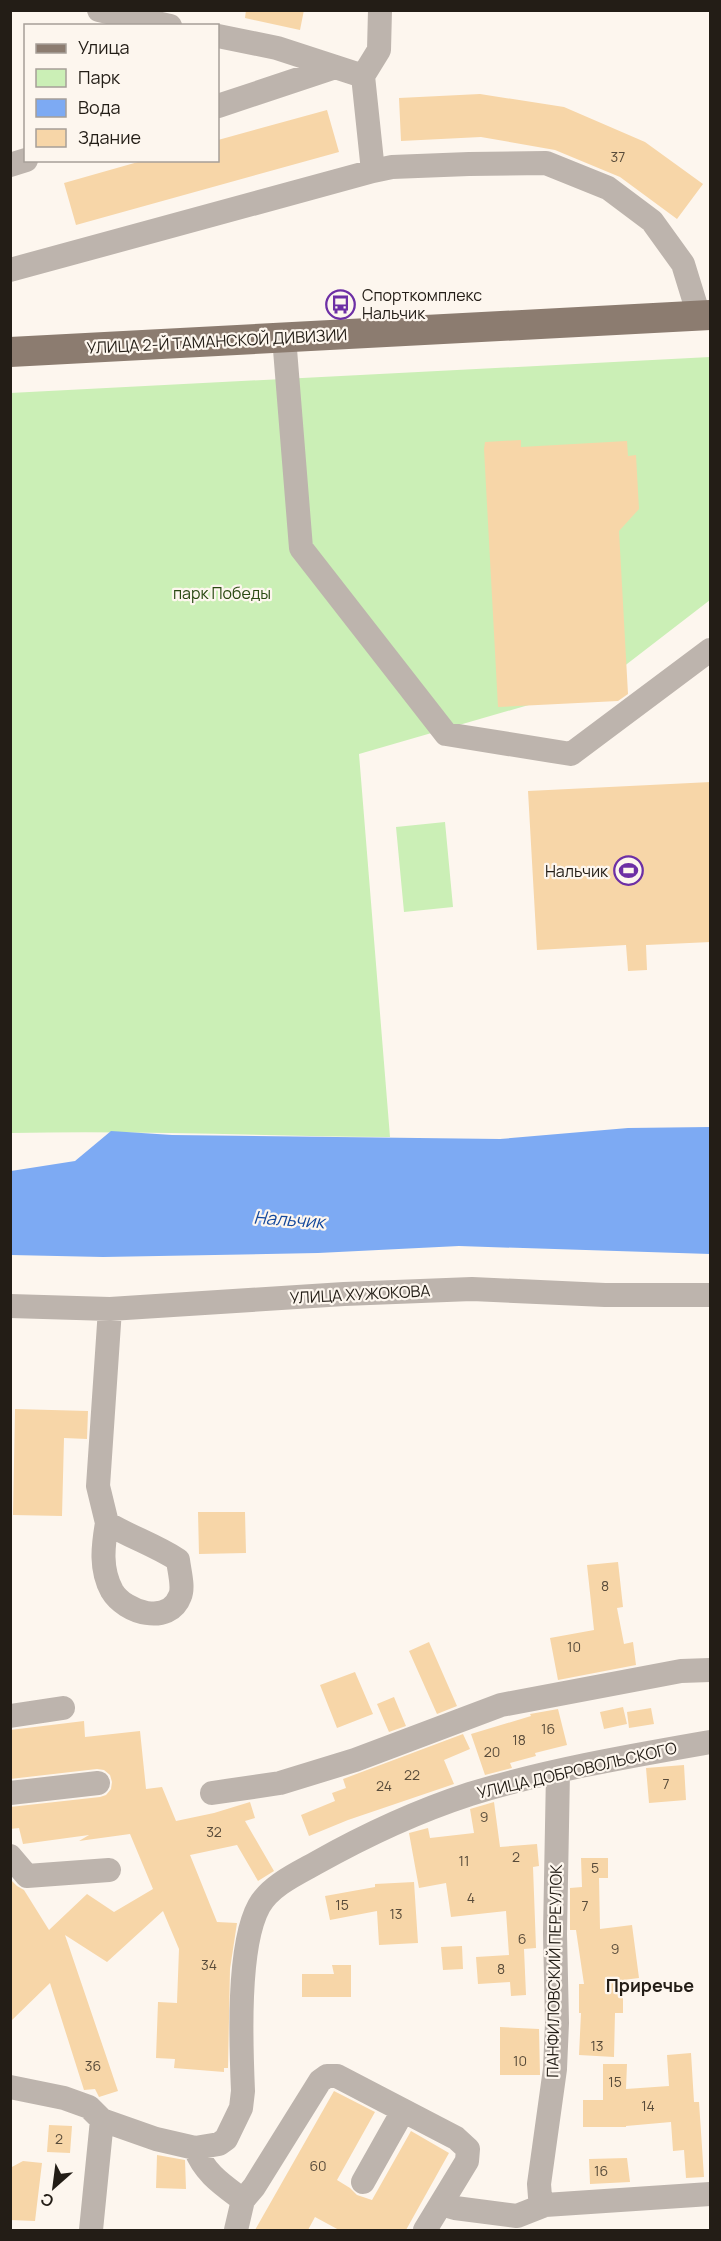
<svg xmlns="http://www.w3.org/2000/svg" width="721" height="2241" font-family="Manrope,sans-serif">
  <rect width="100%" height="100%" fill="#fdf6ee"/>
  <path fill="#cbefb6" d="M710,357V600L601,684L359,754L390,1137C263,1136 137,1130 11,1133L10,393Z
    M445,822L453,907L404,912L396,827Z"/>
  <path fill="#7daaf3" d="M710,1127V1254L459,1246L318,1253L103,1257L11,1255V1171L75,1161L111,1131L172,1135L500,1139L628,1128Z"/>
  <path fill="#f7d6a8" d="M246,10H304L300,30L245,18Z
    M480,94L564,107L645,142L703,184L677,219L620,177L555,150L481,137L401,141L399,98Z
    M327,110L339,152L76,225L64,183L145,160H218V140Z
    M521,440V447L627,441L628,456L636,455L639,509L619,531L628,694L618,701L498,707L484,449L485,442Z
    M711,782V942L646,945L647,970L628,971L626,945L537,950L528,791Z
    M15,1409L88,1411L87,1439L64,1438L62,1516L13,1515Z
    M198,1512H245L246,1553L199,1554Z
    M618,1562L623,1607L617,1608L624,1644L633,1642L636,1665L558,1680L550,1638L594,1630L587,1565Z
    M429,1642L457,1706L437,1714L409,1651Z
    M355,1672L373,1714L337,1728L320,1685Z
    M394,1697L406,1726L389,1732L377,1704Z
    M623,1707L627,1724L604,1729L600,1712Z
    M651,1708L654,1724L629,1728L627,1712Z
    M558,1709L567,1745L535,1753L536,1756L510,1763L512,1768L485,1775L471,1734L531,1716L530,1714Z
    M84,1721L85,1737L140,1731L146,1789L162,1787L176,1821L214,1813L250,1802L255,1818L245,1821L274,1871L258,1881L237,1845L190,1855L217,1922L237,1923L230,1969L228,2068H224V2072L174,2068L175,2059L156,2058L158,2002L177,2003L179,1949L163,1911L107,1962L65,1935L118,2091L99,2097L95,2089L84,2090L50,1983L10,2022V1879L17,1886L24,1890L49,1930L87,1894L114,1912L153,1889L130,1834L79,1841L89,1835L23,1844L19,1828L10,1829V1807L100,1797L106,1795L111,1789L112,1782L110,1775L104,1770L97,1769L10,1779V1730Z
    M463,1734L470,1749L444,1760L454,1784L348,1820L309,1836L301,1815L335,1801L332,1793L346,1788L343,1779Z
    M684,1765L686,1800L649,1803L646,1768Z
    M494,1802L500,1847L537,1844L539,1866L533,1867L536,1948L524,1949L526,1995L511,1996L510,1982L478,1984L476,1957L509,1955L506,1911L451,1917L446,1883L419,1888L409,1833L428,1828L430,1838L474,1833L470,1809Z
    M581,1858H608V1878H599L600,1929L632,1925L639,1978L623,1980V2013H615L614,2057L579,2055L581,2013H579V1984H584L576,1930H570V1888L582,1887Z
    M414,1882L418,1943L379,1945L377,1911L330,1920L325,1896L375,1887V1884Z
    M462,1946L463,1969L443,1970L441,1947Z
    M332,1965H351V1997H302V1974H334Z
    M500,2027L539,2029L540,2075H500Z
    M691,2053L694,2102H699L704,2177L686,2178L684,2150L673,2151L671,2122L626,2126V2127H583V2100H603V2064H627L626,2089L669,2086L667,2055Z
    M334,2091L375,2112L337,2180L350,2188L357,2195L372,2200L411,2131L449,2153L406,2230H339L315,2217L308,2230H255Z
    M49,2125L72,2126L70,2153L47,2152Z
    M157,2155L185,2160L186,2189L156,2188Z
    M627,2158L630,2182L590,2184L589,2159Z
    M23,2161L42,2163L35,2221L10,2220V2168Z"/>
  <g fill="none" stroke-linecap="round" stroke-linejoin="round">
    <path stroke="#bdb4ad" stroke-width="24" d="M99,10L170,26
      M218,36L277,48L363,76L373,171
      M363,76L379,50L380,10
      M218,106L335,67
      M10,165L26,160
      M10,270L373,171L392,167L469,164L546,163L608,188L652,221L683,264L699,316
      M284,337L301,548L446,734L571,754L710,650
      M10,1306L110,1309L344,1294L472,1289L605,1295H710
      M107,1523C103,1546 100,1569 112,1591C125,1613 169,1626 180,1596C184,1587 179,1570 178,1560C155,1545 130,1537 107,1523L98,1486L110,1309
      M10,1716L63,1708
      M10,1793L98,1783
      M212,1793L280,1783L355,1760L501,1705L681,1671L710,1670
      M10,1856L27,1876L109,1870
      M10,2087L64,2098L89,2107L102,2120L156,2139L195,2148L219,2144L226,2139L241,2108L243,2091C241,2045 237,1946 259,1906C270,1886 296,1874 316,1863C364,1836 418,1811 470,1794C548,1770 630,1756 710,1742
      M195,2148C204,2173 223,2185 243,2200
      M363,2182L403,2111
      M441,2204L455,2208L517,2216L545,2205L710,2194
      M545,2205L540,2197L539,2184L555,2069L557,2023L555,1934L558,1772
      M91,2230L102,2120
      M236,2230L243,2200L254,2187L320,2081L327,2076H337L456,2138L468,2149L467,2161L425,2230"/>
    <path stroke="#8c7c70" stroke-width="30" d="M10,352L710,315"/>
  </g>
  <defs>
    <symbol id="bus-ring" viewBox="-11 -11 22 22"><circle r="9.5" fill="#fdf6ee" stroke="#6d2fa5" stroke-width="1.5"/><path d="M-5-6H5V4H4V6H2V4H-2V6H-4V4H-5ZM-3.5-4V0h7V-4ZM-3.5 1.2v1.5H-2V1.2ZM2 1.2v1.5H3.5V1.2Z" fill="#6d2fa5"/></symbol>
    <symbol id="stadium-ring" viewBox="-11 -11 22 22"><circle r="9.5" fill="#fdf6ee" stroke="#6d2fa5" stroke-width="1.5"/><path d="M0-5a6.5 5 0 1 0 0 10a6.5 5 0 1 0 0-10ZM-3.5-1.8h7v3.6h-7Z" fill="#6d2fa5"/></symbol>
  </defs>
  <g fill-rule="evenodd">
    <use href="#bus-ring" x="324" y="288" width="33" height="33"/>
    <use href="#stadium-ring" x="612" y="854" width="33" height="33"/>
  </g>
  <g text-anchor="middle" stroke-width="4.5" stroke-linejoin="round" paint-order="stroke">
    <g font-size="14" fill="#584b3a">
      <text x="618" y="162">37</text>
      <text x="605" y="1591">8</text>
      <text x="574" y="1652">10</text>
      <text x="548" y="1734">16</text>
      <text x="519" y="1745">18</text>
      <text x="492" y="1757">20</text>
      <text x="412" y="1780">22</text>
      <text x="666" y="1789">7</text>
      <text x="384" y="1791">24</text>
      <text x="484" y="1822">9</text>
      <text x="214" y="1837">32</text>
      <text x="516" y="1862">2</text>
      <text x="464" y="1866">11</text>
      <text x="595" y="1873">5</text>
      <text x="471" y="1903">4</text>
      <text x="342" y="1910">15</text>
      <text x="585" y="1911">7</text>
      <text x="396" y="1919">13</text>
      <text x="522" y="1944">6</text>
      <text x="615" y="1954">9</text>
      <text x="209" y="1970">34</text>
      <text x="501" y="1974">8</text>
      <text x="597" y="2051">13</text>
      <text x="520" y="2066">10</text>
      <text x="93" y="2071">36</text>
      <text x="615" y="2087">15</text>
      <text x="648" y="2111">14</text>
      <text x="59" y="2144">2</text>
      <text x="318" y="2171">60</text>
      <text x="601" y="2176">16</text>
    </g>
    <g font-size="16" fill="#231d16" stroke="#fdf6ee" text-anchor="start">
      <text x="362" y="301">Спорткомплекс<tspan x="362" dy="18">Нальчик</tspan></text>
      <text x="608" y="877" text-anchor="end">Нальчик</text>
    </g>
    <g font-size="16" fill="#231d16" stroke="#fdf6ee">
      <text transform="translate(217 341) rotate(-3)" y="6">УЛИЦА 2-Й ТАМАНСКОЙ ДИВИЗИИ</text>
      <text transform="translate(360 1294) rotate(-3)" y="6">УЛИЦА ХУЖОКОВА</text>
      <text transform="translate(577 1770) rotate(-13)" y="6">УЛИЦА ДОБРОВОЛЬСКОГО</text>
      <text transform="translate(554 1971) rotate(-89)" y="6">ПАНФИЛОВСКИЙ ПЕРЕУЛОК</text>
    </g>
    <g font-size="16" fill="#2a4912" stroke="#fdf6ee">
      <text x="222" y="599">парк Победы</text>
    </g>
    <g font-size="18" font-style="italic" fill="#14489c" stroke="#fdf6ee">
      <text transform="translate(289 1220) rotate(4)" y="6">Нальчик</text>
    </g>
    <g font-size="18" font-weight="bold" fill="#231d16" stroke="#fdf6ee">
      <text x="650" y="1992">Приречье</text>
    </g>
  </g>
  <rect width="721" height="2241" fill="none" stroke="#231d16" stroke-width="24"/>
  <rect x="24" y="24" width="195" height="138" fill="#fdf6ee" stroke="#a69f98" stroke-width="1.5"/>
  <rect x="36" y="44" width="30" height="9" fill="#8c7c70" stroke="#a69f98" stroke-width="1.5"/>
  <text x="78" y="54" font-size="18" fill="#231d16">Улица</text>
  <rect x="36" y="69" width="30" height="18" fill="#cbefb6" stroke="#a69f98" stroke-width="1.5"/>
  <text x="78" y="84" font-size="18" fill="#231d16">Парк</text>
  <rect x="36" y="99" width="30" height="18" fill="#7daaf3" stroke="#a69f98" stroke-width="1.5"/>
  <text x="78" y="114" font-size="18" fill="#231d16">Вода</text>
  <rect x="36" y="129" width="30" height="18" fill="#f7d6a8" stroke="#a69f98" stroke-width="1.5"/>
  <text x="78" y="144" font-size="18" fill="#231d16">Здание</text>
  <g transform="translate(54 2187) rotate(208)" stroke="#fdf6ee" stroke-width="4.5" paint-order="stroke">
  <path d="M0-4.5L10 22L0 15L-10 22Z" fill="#231d16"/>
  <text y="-9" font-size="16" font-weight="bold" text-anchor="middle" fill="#231d16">С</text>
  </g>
</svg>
